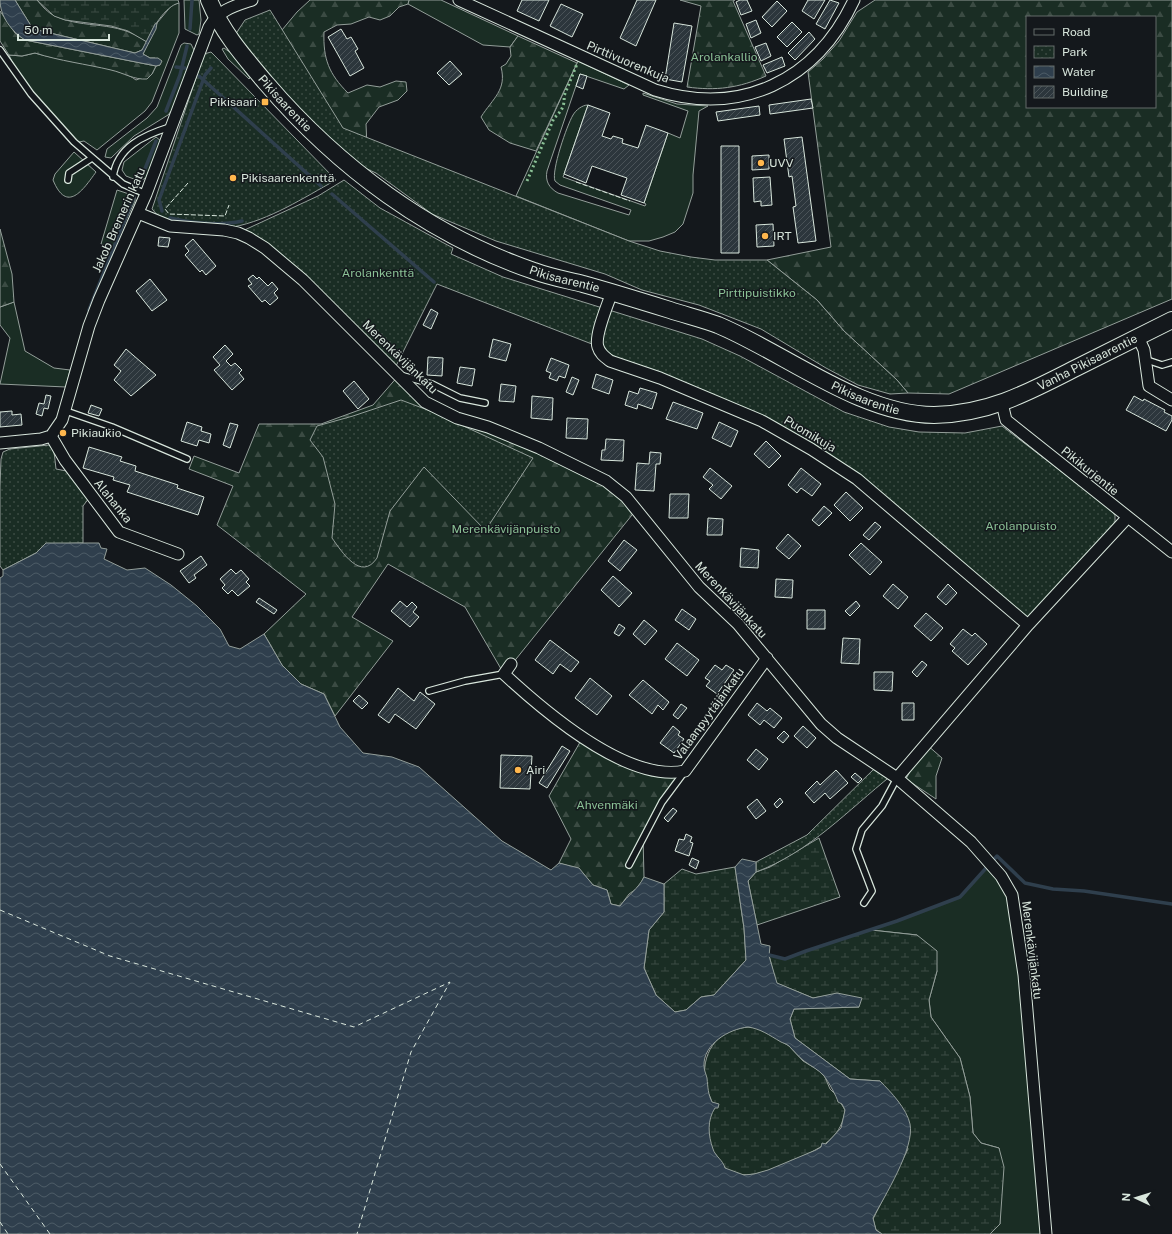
<svg xmlns="http://www.w3.org/2000/svg" width="1172" height="1234" font-family="'Public Sans',sans-serif">
  <defs>
    <pattern id="forest-firs" width="22" height="20" patternUnits="userSpaceOnUse"><rect width="22" height="20" fill="#1a2d24"/><path d="M5 1l3.5 6h-7zM16 11l3.5 6h-7z" fill="#3b4b43"/></pattern>
    <pattern id="wetland-marsh" width="20" height="14" patternUnits="userSpaceOnUse"><rect width="20" height="14" fill="#1a2d24"/><path d="M1 5h8M5 5V1M11 12h8M15 12V8" fill="none" stroke="#3b4b43"/></pattern>
    <pattern id="park-dots" width="8" height="8" patternUnits="userSpaceOnUse"><rect width="8" height="8" fill="#1a2d24"/><path d="M2 2h.1M6 6h.1" fill="none" stroke="#3b4b43" stroke-width="1.8" stroke-linecap="round"/></pattern>
    <pattern id="water-waves" width="16" height="10" patternUnits="userSpaceOnUse"><rect width="16" height="10" fill="#2f3f4d"/><path d="M0 5q4-4 8 0t8 0" fill="none" stroke="#4c5b66"/></pattern>
    <pattern id="building-hatch" width="6" height="6" patternUnits="userSpaceOnUse"><rect width="6" height="6" fill="#2c363c"/><path d="M-1 1l2-2M0 6l6-6M5 7l2-2" fill="none" stroke="#4a5358"/></pattern>
  </defs>
  <rect width="100%" height="100%" fill="#14181c"/>
  <path fill="#1a2d24" stroke="#939e99" d="M184,0H199L201,20L199,34L197,35L185,29Z
    M409,0H441L518,36L510,47L483,45L408,4Z
    M179,3V33L152,102L145,111L97,150L84,141L79,142C56,120 21,84 9,55L22,56L35,53C60,61 119,66 136,80L152,74L156,66L160,65L155,58H150L143,54L157,23L172,5Z
    M184,43L191,44L194,50L172,110L168,115L134,136L111,158L105,157L107,149L147,118L157,107L181,45Z
    M224,48L231,53L250,78L249,79L228,59L222,49Z
    M578,61L629,85L624,89L580,74L547,171C545,181 549,188 558,193L629,215L631,210L560,185L555,181C551,171 567,125 573,115C576,110 582,105 588,105L563,177L645,206L646,204L644,203L668,133L680,138L688,111L643,95V93L677,104L708,106L699,111L693,175V193L683,224L675,232L663,237L649,241H629L516,196Z
    M156,137L161,141L146,178L139,181L126,176L122,170L124,162Z
    M74,152L96,172C83,190 67,214 53,180L55,174Z
    M117,190L135,196V201L112,250L101,244Z
    M14,302L25,351L54,368L70,370L66,387L0,384L10,338L0,325V307Z
    M990,864L1012,895L1046,1234H990L1000,1224L999,1148L981,1143L973,1133L970,1097L960,1058L931,1017L929,1000L937,971L917,935L871,930L960,897Z"/>
  <path fill="url(#forest-firs)" stroke="#939e99" fill-rule="evenodd" d="M15,0H37C42,6 48,13 55,16C86,30 115,19 147,42L142,50L135,53L33,29Z
    M310,0H409L408,4L399,7L390,16L380,20L369,17L351,24L337,25L324,32C323,59 329,74 348,93L367,85L380,87L396,81L406,82L407,91L398,100L379,107L366,124L367,147L357,150L277,36L297,12Z
    M680,0H735L733,1L766,76C739,88 716,91 687,87L701,6Z
    M875,0H1172V299L949,394L908,393L897,380L844,331L817,300L767,260L831,247L808,72L823,59L839,41L857,12ZM1027,17H1155V107H1027Z
    M0,11L15,33L25,40L156,66L152,74L147,79C134,80 124,73 111,70C86,64 60,61 35,53L22,56L9,55L0,41Z
    M518,36L577,63L536,151L510,143L489,130L481,117C493,98 507,90 501,67L506,64L511,56L510,47Z
    M0,229L12,274L14,302L0,307Z
    M399,375L425,402L606,481L636,510L504,674L465,607L388,564L352,617L393,641L335,716L324,694L301,684L282,665L264,634L306,594L217,525L233,486L189,469L194,456L239,473L259,424H321L373,405Z
    M583,737L624,761L685,771L643,837L644,877L639,887L629,894L620,906L611,904L607,890L593,885L579,869L559,863L571,839L549,796Z
    M926,744L942,758L936,776V799L906,779L920,752Z"/>
  <path fill="url(#wetland-marsh)" stroke="#939e99" d="M37,0H178L179,3C165,6 151,30 147,42L128,31L111,26L65,20L54,16Z
    M819,838L840,897L757,925L748,881L756,872L770,867Z
    M735,867L744,928L746,960L714,995L701,997L686,1010L675,1012L656,995L644,968L649,930L664,912V884L682,869L696,874Z
    M871,930L917,935L937,951V971L929,1000L931,1017L960,1058L970,1097L973,1133L981,1143L999,1148L1004,1167L1000,1224L990,1234H882L876,1230L873,1219L908,1149L880,1081L850,1079L795,1038L790,1019L794,1009L859,1007L837,994L813,998L776,983L769,955L785,959L806,951Z
    M748,1027L759,1028L766,1032L789,1046L803,1061L818,1070L824,1075L830,1089L836,1095L845,1110C842,1135 825,1146 803,1156C781,1165 744,1187 723,1166C721,1164 719,1159 717,1156C714,1152 710,1148 709,1143C705,1130 711,1117 712,1104C712,1098 706,1091 705,1084C701,1054 715,1030 748,1027Z"/>
  <path fill="url(#park-dots)" stroke="#939e99" d="M270,10L343,128L629,241L660,251L691,257L715,260H767L817,300L844,331L897,380L908,393L890,394L858,385L826,368L761,329L699,305L642,290L605,274L496,241L432,214L376,173L358,165L313,125L235,35L245,20Z
    M211,52L215,56L336,180C303,198 270,220 233,227L162,220L152,209L204,54Z
    M344,180L380,208L453,248L451,254L503,277L702,339L740,356L844,412L889,427L919,432L965,433L1002,426L1110,509L1115,515V524L1031,616L1026,617L809,444L624,362L597,346L437,284L394,370L303,280L238,233L318,196Z
    M401,400L433,412L533,458L487,528L484,529L424,467L390,511L377,558C361,582 342,552 332,538L335,504L323,457L310,440L317,426L353,416Z
    M49,445L54,451L56,469L72,472L89,498L83,506V543L46,544L36,553L3,570L0,566V487L1,459L3,452L10,449Z
    M878,765L892,775C848,810 810,852 756,872V862L807,835Z"/>
  <path fill="url(#water-waves)" stroke="#939e99" fill-rule="evenodd" d="M0,0H15L33,29L135,53L142,50L155,24L157,23L156,29L143,54L150,58H158L162,61L160,65L156,66L25,40C11,31 0,16 0,0Z
    M46,543H99L101,548L107,549L104,559L127,570L145,568L171,585L197,606L220,629L229,646L240,649L264,634L282,665L301,684L324,694L340,727L363,753L392,757L419,767L502,841L551,870L559,863L579,868L593,885L607,890L611,904L620,906C628,895 638,889 644,877L664,884V912L649,930L644,968L656,995L675,1012L686,1010L701,997L714,995L746,960L744,928L735,867L742,859L756,862V872L748,881L761,944L770,946L769,956L777,983L813,998L837,993L862,998L859,1007L794,1009L790,1019L795,1038L850,1079L880,1081C891,1092 907,1109 910,1124C915,1148 884,1197 873,1218L876,1230L882,1234H0V578L3,576V570L36,553ZM748,1027C761,1029 769,1035 781,1042C783,1043 787,1044 789,1046C794,1051 799,1057 804,1061C811,1066 819,1070 824,1076C828,1081 837,1097 838,1102L842,1104L845,1110L841,1128L826,1144L822,1143L821,1147L816,1150L768,1170L754,1174L744,1175L725,1168C723,1160 715,1156 713,1149C708,1135 707,1120 715,1108H718L719,1104L712,1102C708,1094 708,1088 707,1078C706,1074 704,1070 704,1066C703,1044 729,1029 748,1027Z"/>
  <g fill="none" stroke-linecap="round" stroke-linejoin="round">
    <path stroke="#2f3f4d" stroke-width="3.5" d="M190,29L192,0
      M176,67L185,68
      M199,76L321,186
      M166,111L180,75L187,46
      M141,179L156,141
      M332,194L434,282
      M162,211L159,200L205,75L211,68
      M170,218C192,223 220,226 242,221
      M89,310L134,196
      M769,955L785,959L806,951L897,921L960,897L997,856L1025,883L1053,889L1084,891L1172,904"/>
    <path stroke="#d8e6dc" stroke-width="1" stroke-dasharray="5 4" stroke-linecap="butt" d="M0,910L110,956L354,1027L450,982L411,1052L357,1234
      M0,1164L50,1234
      M0,1222L8,1234"/>
  </g>
  <path fill="url(#building-hatch)" stroke="#d8e6dc" d="M522,0H549L539,21L517,11Z
    M637,0H656L636,46L620,38Z
    M740,0H747L752,11L741,15L736,2Z
    M808,0H825L814,19L802,11Z
    M830,0L839,3L825,29L816,24Z
    M777,1L787,11L772,27L762,17Z
    M561,4L583,14L572,37L550,26Z
    M756,20L761,33L751,38L746,24Z
    M792,22L802,32L787,47L777,37Z
    M674,23L692,26L682,82L665,79Z
    M341,29L347,39L351,37L358,49L355,51L364,68L350,76L328,37Z
    M809,32L815,39L795,60L788,53Z
    M766,43L771,56L761,61L755,47Z
    M782,57L785,66L767,73L763,65Z
    M450,61L462,74L449,85L437,73Z
    M580,74L587,76L583,89L576,86Z
    M811,99L813,108L770,114L769,105Z
    M588,105L610,113L602,136L611,139L613,136L623,139L622,143L638,148L646,125L668,133L644,203L621,195L627,178L592,166L586,183L564,174Z
    M759,106L760,115L718,121L716,112Z
    M802,137L816,241L798,243L793,207L796,206L792,176L789,177L784,139Z
    M721,146H739V253H721Z
    M769,155V169L752,170V156Z
    M770,177L772,205L761,206V201L754,202L753,178Z
    M773,224L774,246L757,247L756,225Z
    M159,237L170,238L168,247L158,246Z
    M193,239L216,266L206,275L202,270L200,272L185,255L189,251L185,246Z
    M253,275L257,279L259,277L268,286L272,282L278,289L274,293L278,298L270,305L265,300L262,302L248,286L252,284L248,279Z
    M150,279L167,300L152,311L136,291Z
    M431,309L438,313L431,329L423,325Z
    M493,339L511,344L506,361L489,357Z
    M225,345L233,354L226,361L231,366L235,363L242,370L239,373L244,379L232,390L214,370L220,365L213,357Z
    M126,349L156,375L131,396L114,380L121,371L114,365Z
    M428,357L443,358L442,376L427,375Z
    M551,358L569,365L565,378L559,376L557,381L549,378L551,373L546,371Z
    M460,367L475,369L472,386L457,383Z
    M596,374L613,380L609,394L592,388Z
    M572,377L579,380L573,395L566,392Z
    M354,381L369,399L358,409L343,391Z
    M501,384L516,386L514,402L499,401Z
    M640,388L657,393L652,409L638,404L637,409L625,405L629,391L638,394Z
    M46,395L51,396L48,409L44,408L42,416L36,414L39,403L44,404Z
    M532,396L553,398L552,420L531,418Z
    M1134,396L1143,401L1144,399L1165,410L1164,412L1172,416V420L1166,431L1126,410Z
    M673,402L703,413L697,429L666,419Z
    M91,405L102,409L99,416L88,413Z
    M12,411V415L21,414L22,425L0,427V412Z
    M567,418L588,419L587,439L566,438Z
    M187,422L202,427L201,431L211,434L209,443L199,440L197,446L181,441Z
    M719,422L738,431L731,447L712,438Z
    M230,423L238,425L230,448L223,445Z
    M606,439L624,440L623,461L601,460L602,450H605Z
    M766,441L781,456L769,468L754,454Z
    M89,447L122,457L120,461L136,466L135,471L178,485L177,488L204,497L198,515L127,492L130,485L113,480L114,477L83,468Z
    M650,452L661,453L660,464H656L654,491L635,490L637,463L649,464Z
    M710,468L732,486L721,499L709,489L713,485L703,477Z
    M801,468L821,484L812,496L801,488L797,493L788,485Z
    M846,492L863,508L850,521L834,505Z
    M670,494H689L688,518H669Z
    M824,506L832,513L819,526L812,520Z
    M708,518L723,519L722,535H707Z
    M875,522L881,527L869,540L863,535Z
    M788,534L801,546L789,559L776,548Z
    M624,540L637,550L620,571L608,561Z
    M861,543L882,562L870,575L849,555Z
    M741,548L759,550L758,568L740,567Z
    M201,556L207,565L194,575L196,578L189,583L180,571Z
    M231,569L236,574L241,570L249,579L246,582L250,586L238,596L232,590L228,594L222,588L225,585L220,579Z
    M613,576L632,593L619,607L601,590Z
    M776,579L793,580L792,598L775,597Z
    M893,584L908,597L898,609L883,596Z
    M948,584L957,593L946,605L937,597Z
    M259,598L277,610L274,614L256,602Z
    M400,601L407,607L412,602L417,607L413,612L419,617L410,627L391,611Z
    M856,601L860,606L850,616L845,611Z
    M682,609L696,619L689,630L675,620Z
    M807,610H825V629H807Z
    M926,613L943,628L931,641L914,626Z
    M644,620L657,631L645,645L633,634Z
    M619,624L625,628L619,636L614,633Z
    M963,629L972,636L975,633L987,644L968,665L952,651L955,648L950,644Z
    M843,638L860,639L859,664L841,663Z
    M550,640L579,662L571,672L560,664L553,674L535,660Z
    M677,643L699,660L687,676L665,659Z
    M922,661L927,665L917,677L912,672Z
    M715,665L722,670L726,665L734,670L717,694L706,686L710,681L705,678Z
    M874,672H893L892,691L874,690Z
    M590,678L612,696L597,715L575,698Z
    M643,680L669,702L663,710L658,705L652,714L629,695Z
    M398,688L414,701L420,692L435,704L416,729L395,714L389,723L378,715Z
    M359,695L368,703L362,709L353,701Z
    M757,703L767,711L770,708L782,718L774,728L764,720L760,725L748,715Z
    M902,703H914V720H902Z
    M681,704L687,708L678,719L673,715Z
    M673,726L680,732L678,735L684,739L674,753L660,743Z
    M803,726L816,738L807,748L794,736Z
    M784,731L789,736L783,743L777,738Z
    M562,746L570,751L547,788L539,783Z
    M756,749L768,759L759,770L747,760Z
    M501,755L532,756L530,789L500,788Z
    M836,770L848,783L830,799L825,793L814,803L805,793L817,781L820,785Z
    M855,773L862,779L858,783L851,777Z
    M780,798L783,802L777,808L774,804Z
    M757,799L766,811L756,819L747,807Z
    M673,808L677,811L668,822L664,818Z
    M686,834L692,837L690,842L693,843L689,856L675,851L679,839L684,840Z
    M692,858L699,861L696,869L689,865Z"/>
  <g fill="none" stroke-linecap="round" stroke-linejoin="round">
    <defs>
      <path id="lane" d="M0,50L31,94L74,142L123,184L146,194
        M113,177C117,147 144,135 170,127
        M68,180L69,173L92,158
        M1147,360L1162,365L1172,362
        M400,375L432,384L460,398L485,403
        M66,411L112,427L187,459
        M429,691L465,681L504,674
        M629,865L662,802L685,771
        M864,903L872,891L856,849L862,830L882,806L897,778"/>
      <path id="street" d="M459,0L655,90C741,117 816,81 854,0
        M138,213L170,226L224,230L238,233L249,238L265,248L303,280L425,402L457,418L488,427L539,448L606,481L626,497L699,587L738,624L821,724L837,738L897,778L971,842L1001,876L1012,895L1024,975L1046,1234
        M612,292C608,304 594,336 598,347C600,354 605,357 610,361L660,378L762,421L811,449L857,479L1028,625
        M1138,337L1144,350L1149,386L1172,400
        M1002,403L1006,420L1172,552
        M51,436L65,460L119,532L178,554
        M0,443L41,439L51,436L62,420L89,326L99,300L146,194L209,27C219,10 234,6 252,0
        M511,664L504,674C544,711 627,783 685,771L767,658
        M897,778L1028,625L1127,518"/>
      <g id="secondary">
        <path id="s1" d="M209,0C222,32 244,57 266,83C338,167 429,235 534,271C550,277 567,280 583,284C612,292 641,301 670,310C685,315 702,319 718,325C785,353 861,415 934,415C989,414 1029,392 1076,368C1108,352 1140,336 1172,320"/>
      </g>
    </defs>
    <use href="#lane" stroke="#d8e6dc" stroke-width="8"/>
    <use href="#street" stroke="#d8e6dc" stroke-width="13"/>
    <use href="#secondary" stroke="#d8e6dc" stroke-width="18"/>
    <use href="#lane" stroke="#14181c" stroke-width="5.5"/>
    <use href="#street" stroke="#14181c" stroke-width="11"/>
    <use href="#secondary" stroke="#14181c" stroke-width="16"/>
    <path stroke="#8ac095" stroke-width="3" stroke-dasharray="2 3" stroke-linecap="butt" d="M527,181L554,118C561,112 565,106 564,96L577,64"/>
    <path stroke="#d8e6dc" stroke-width="1" stroke-dasharray="5 2" stroke-linecap="butt" d="M576,182L630,201
      M188,183L165,209L169,214L225,216L229,205"/>
  </g>
  <g fill="#ffb74d" stroke="#14181c" stroke-width="1.5">
    <rect x="261" y="98" width="8" height="8" rx="2"/>
    <circle cx="761" cy="163" r="4"/>
    <circle cx="233" cy="178" r="4"/>
    <circle cx="765" cy="236" r="4"/>
    <circle cx="63" cy="433" r="4"/>
    <circle cx="518" cy="770" r="4"/>
  </g>
  <g text-anchor="middle" stroke-width="3" stroke-linejoin="round" paint-order="stroke">
    <g font-size="12" fill="#8ac095" stroke="#14181c">
      <text x="724" y="61">Arolankallio</text>
      <text x="378" y="277">Arolankenttä</text>
      <text x="757" y="297">Pirttipuistikko</text>
      <text x="1021" y="530">Arolanpuisto</text>
      <text x="506" y="533">Merenkävijänpuisto</text>
      <text x="607" y="809">Ahvenmäki</text>
    </g>
    <g font-size="12" fill="#d8e6dc" stroke="#14181c">
      <text transform="translate(628 62) rotate(23)" y="4">Pirttivuorenkuja</text>
      <text dy="4" stroke="none"><textPath href="#s1" startOffset="129">Pikisaarentie</textPath></text>
      <text transform="translate(119 220) rotate(-66)" y="4">Jakob Bremerin katu</text>
      <text dy="4" stroke="none"><textPath href="#s1" startOffset="464">Pikisaarentie</textPath></text>
      <text transform="translate(400 357) rotate(44)" y="4">Merenkävijänkatu</text>
      <text dy="4" stroke="none"><textPath href="#s1" startOffset="1024">Vanha Pikisaarentie</textPath></text>
      <text dy="4" stroke="none"><textPath href="#s1" startOffset="789">Pikisaarentie</textPath></text>
      <text transform="translate(810 434) rotate(31)" y="4">Puomikuja</text>
      <text transform="translate(1090 471) rotate(39)" y="4">Pikikurjentie</text>
      <text transform="translate(113 501) rotate(51)" y="4">Alahanka</text>
      <text transform="translate(731 600) rotate(47)" y="4">Merenkävijänkatu</text>
      <text transform="translate(709 714) rotate(-54)" y="4">Valaanpyytäjänkatu</text>
      <text transform="translate(1032 950) rotate(83)" y="4">Merenkävijänkatu</text>
    </g>
    <g font-size="12" fill="#d8e6dc" stroke="#14181c" text-anchor="start">
      <text x="257" y="106" text-anchor="end">Pikisaari</text>
      <text x="769" y="167">UVV</text>
      <text x="241" y="182">Pikisaarenkenttä</text>
      <text x="773" y="240">IRT</text>
      <text x="71" y="437">Pikiaukio</text>
      <text x="526" y="774">Airi</text>
    </g>
  </g>
  <rect x="1026" y="16" width="130" height="92" fill="#14181c" stroke="#626a69"/>
  <rect x="1034" y="29" width="20" height="6" fill="#14181c" stroke="#626a69"/>
  <text x="1062" y="36" font-size="12" fill="#d8e6dc">Road</text>
  <rect x="1034" y="46" width="20" height="12" fill="url(#park-dots)" stroke="#626a69"/>
  <text x="1062" y="56" font-size="12" fill="#d8e6dc">Park</text>
  <rect x="1034" y="66" width="20" height="12" fill="url(#water-waves)" stroke="#626a69"/>
  <text x="1062" y="76" font-size="12" fill="#d8e6dc">Water</text>
  <rect x="1034" y="86" width="20" height="12" fill="url(#building-hatch)" stroke="#626a69"/>
  <text x="1062" y="96" font-size="12" fill="#d8e6dc">Building</text>
  <g transform="translate(1136 1198) rotate(274)" stroke="#14181c" stroke-width="3" paint-order="stroke">
  <path d="M0-3L7 15L0 10L-7 15Z" fill="#d8e6dc"/>
  <text y="-6" font-size="11" font-weight="bold" text-anchor="middle" fill="#d8e6dc">N</text>
  </g>
  <path d="M18 34v6h91v-6" fill="none" stroke="#d8e6dc" stroke-width="2"/>
  <text x="24" y="34" font-size="12" fill="#d8e6dc" stroke="#14181c" stroke-width="3" paint-order="stroke">50 m</text>
</svg>
